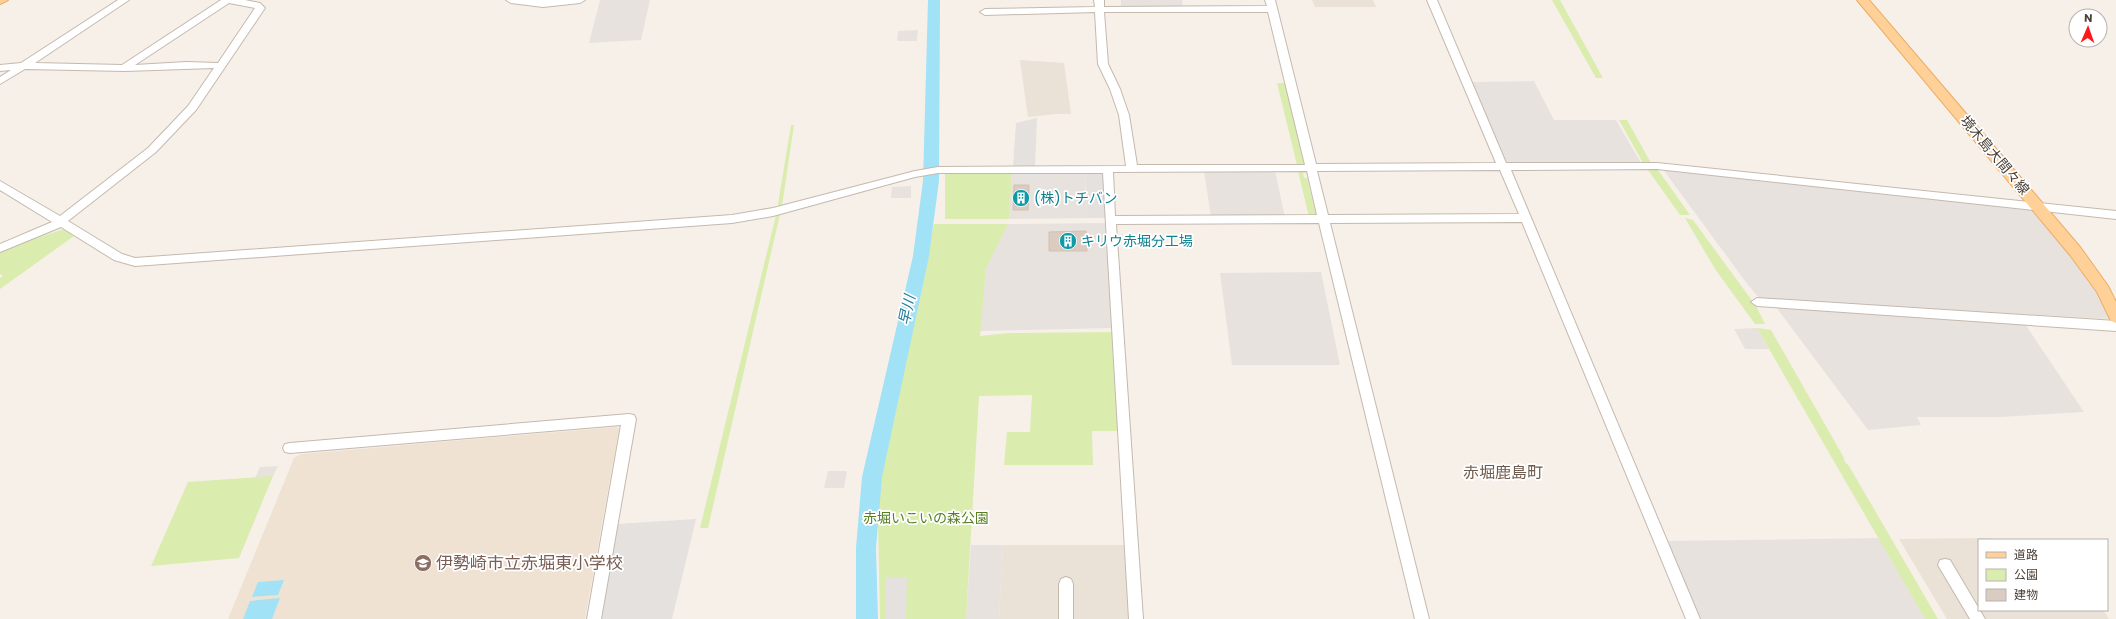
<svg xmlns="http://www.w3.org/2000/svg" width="2116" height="619" font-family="Poppins,'Noto Sans JP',sans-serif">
  <rect width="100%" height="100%" fill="#f6f0e9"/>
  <path fill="#eae1d7" d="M1312,0H1373L1376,7H1315Z
    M1020,60L1064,63L1071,114H1056L1028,117Z
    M1990,538L1991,540H1979V610H2103L2109,619H1947L1899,539Z
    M1003,545H1128L1132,619H999Z"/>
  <path fill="#e8e2de" d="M600,0H650L641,40L589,43Z
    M1121,0H1182L1183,8H1121Z
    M918,30L917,41H897L898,31Z
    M1534,81L1554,120H1616L1641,163L1505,164L1471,82Z
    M1662,168L2036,209L2089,278L2109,319L1760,299L1748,285Z
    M1204,171H1275L1285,217H1211Z
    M1012,172H1085L1087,218L1009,219Z
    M911,186V198H891L892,187Z
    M1107,223L1112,328L980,331L986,267L1008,224Z
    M1321,272L1340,365H1232L1220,273Z
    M1776,307L2025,324L2084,412L2000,417H1917L1921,425L1868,430Z
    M1757,328L1769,349H1745L1734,329Z
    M278,466L273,476L255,478L260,467Z
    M828,471H847L844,488H824Z
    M1879,538L1925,619H1697L1665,541Z
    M971,545H1003L999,619H966Z"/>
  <path fill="#f0e2d2" d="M616,427L619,429L585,619H228L294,458L301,454Z"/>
  <path fill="#dbecaf" d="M1552,0H1560L1603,78H1596Z
    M1277,83H1286L1304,165H1297Z
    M1619,120H1627L1651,163H1643Z
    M791,125H794L782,206H779L778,204Z
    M1648,170H1658L1690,215H1680Z
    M1298,171L1306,173H1303L1304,178H1307L1316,214L1314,217H1309Z
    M1012,172L1009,219H945V173Z
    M780,214L708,528H700L776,215Z
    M1685,218L1693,220L1756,306L1765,324H1755L1715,269Z
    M934,224H1008L986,268L980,336L1009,333L1113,332L1121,431H1092L1093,465H1004L1007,432H1030L1032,395L979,396L966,619H880L878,522L881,475Z
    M64,229L74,236L0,289V278L3,276L0,274V250Z
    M1757,328L1771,330L1843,456L1845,462L1849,466L1938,619H1925Z
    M273,476L239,558L151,566L188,482Z"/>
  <path fill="#e4e1de" d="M1037,118L1035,166H1013L1016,123Z
    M1085,172H1104L1107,218H1087Z
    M696,519L672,619H599L617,524Z
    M885,577H907L906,619H886Z"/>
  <path fill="#a2e2f6" d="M284,580L278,595L252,597L258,582Z
    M280,598L272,619H243L250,601Z"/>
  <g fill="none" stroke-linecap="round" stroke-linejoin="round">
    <path fill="#a2e2f6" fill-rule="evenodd" d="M928,0H940L939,181L929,256L882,477L876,548L878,619H856V548L862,477L913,256L923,181Z"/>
  </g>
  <path fill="#dbccc1" stroke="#d4c0b0" d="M1014,185H1029L1028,210H1013Z
    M1086,231L1087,251H1049V232Z"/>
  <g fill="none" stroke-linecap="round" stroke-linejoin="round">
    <defs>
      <path id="minor" d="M118,0H129L35,63L122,65L221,0H245L260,3L265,8L196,110L156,152L68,221L122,254L135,258L732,215L773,208L915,171L938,167L1126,166L1119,115L1110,89L1098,64L1095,12L985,15L980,12L985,9L1095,7L1094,0H1104V7L1267,6L1265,0H1275L1316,164L1496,163L1427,0H1437L1506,163H1657L2116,211V219L1657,169L1511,170L1700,619H1686L1522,222L1330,223L1429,619H1415L1319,223L1116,224L1143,619H1129L1103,173H938L915,177L773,216L732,223L135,266L114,260L61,227L0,252V244L52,222L0,190V181L60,216L148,148L188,106L214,68L125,71L25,69L0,84V77L11,70L0,71V65L21,63ZM229,3L255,8L218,63L186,62L135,65ZM1104,12H1268L1305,165H1137L1129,115L1120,89L1108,64ZM1500,170L1519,214L1328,215L1317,171ZM1307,171L1317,215L1115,216L1113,172Z
        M506,0H585L580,3L543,7L511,3Z
        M1757,298L2116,321V331L1757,306L1751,302Z
        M629,414L634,415L636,419L601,619H587L621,425L290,453L285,452L283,448L285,444L290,443Z
        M1945,559L1950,560L1985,619H1970L1938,565L1940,560Z
        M1066,577L1071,579L1073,584V619H1059V584L1061,579Z"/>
      <path id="major" d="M0,0H8L0,4Z
        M1857,0H1869L2080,247L2108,286L2116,302V323L2111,321L2097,292L2070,255Z"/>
    </defs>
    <use href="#minor" stroke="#c5b9ae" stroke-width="2"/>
    <use href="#major" stroke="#edab60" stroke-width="2"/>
    <use href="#minor" fill="#fff" fill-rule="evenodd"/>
    <use href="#major" fill="#ffd199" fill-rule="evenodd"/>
  </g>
  <defs>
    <symbol id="building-disc" viewBox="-11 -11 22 22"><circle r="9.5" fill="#0f9aa8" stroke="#fff"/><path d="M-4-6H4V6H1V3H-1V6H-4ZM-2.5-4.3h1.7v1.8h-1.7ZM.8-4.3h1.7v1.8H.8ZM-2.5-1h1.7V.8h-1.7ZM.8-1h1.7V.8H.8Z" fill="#fff"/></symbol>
    <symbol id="school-disc" viewBox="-11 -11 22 22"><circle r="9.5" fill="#8d6e63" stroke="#fff"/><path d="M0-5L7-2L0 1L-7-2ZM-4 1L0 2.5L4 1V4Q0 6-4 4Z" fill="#fff"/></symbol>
  </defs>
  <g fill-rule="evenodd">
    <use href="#building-disc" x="1011" y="188" width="20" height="20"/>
    <use href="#building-disc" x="1058" y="231" width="20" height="20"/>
    <use href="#school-disc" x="413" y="553" width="20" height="20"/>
  </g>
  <g text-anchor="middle" stroke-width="3.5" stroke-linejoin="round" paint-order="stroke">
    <g font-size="14" fill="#4a3f37" stroke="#fff">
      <text transform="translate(1995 155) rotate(50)" y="5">境木島大間々線</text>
    </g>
    <g font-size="14" fill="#0d838f" stroke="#fff" text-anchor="start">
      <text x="1034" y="203">(株)トチバン</text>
      <text x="1081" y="246">キリウ赤堀分工場</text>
    </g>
    <g font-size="14" fill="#578124" stroke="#fff">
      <text x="926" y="523">赤堀いこいの森公園</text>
    </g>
    <g font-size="15" font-style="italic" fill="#237d9c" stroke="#fff">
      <text transform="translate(907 310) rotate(-78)" y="5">早川</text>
    </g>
    <g font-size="16" fill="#6e5b4d" stroke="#fff">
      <text x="1503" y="478">赤堀鹿島町</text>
    </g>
    <g font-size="17" fill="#785e54" stroke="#fff" text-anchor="start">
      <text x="436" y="569">伊勢崎市立赤堀東小学校</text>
    </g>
  </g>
  <rect x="1978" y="539" width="130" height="72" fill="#ffffff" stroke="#b7b2af"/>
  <rect x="1986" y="552" width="20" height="6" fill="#ffd199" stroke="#b7b2af"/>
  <text x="2014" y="559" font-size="12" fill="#4a3f37">道路</text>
  <rect x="1986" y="569" width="20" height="12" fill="#dbecaf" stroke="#b7b2af"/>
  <text x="2014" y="579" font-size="12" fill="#4a3f37">公園</text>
  <rect x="1986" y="589" width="20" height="12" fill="#dbccc1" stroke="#b7b2af"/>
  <text x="2014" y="599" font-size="12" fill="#4a3f37">建物</text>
  <g transform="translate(2088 28) rotate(2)"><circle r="19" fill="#ffffff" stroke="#b7b2af"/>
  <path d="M0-3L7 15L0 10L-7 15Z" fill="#ff171b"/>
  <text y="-6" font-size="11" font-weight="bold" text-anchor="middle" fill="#4a3f37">N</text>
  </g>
</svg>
